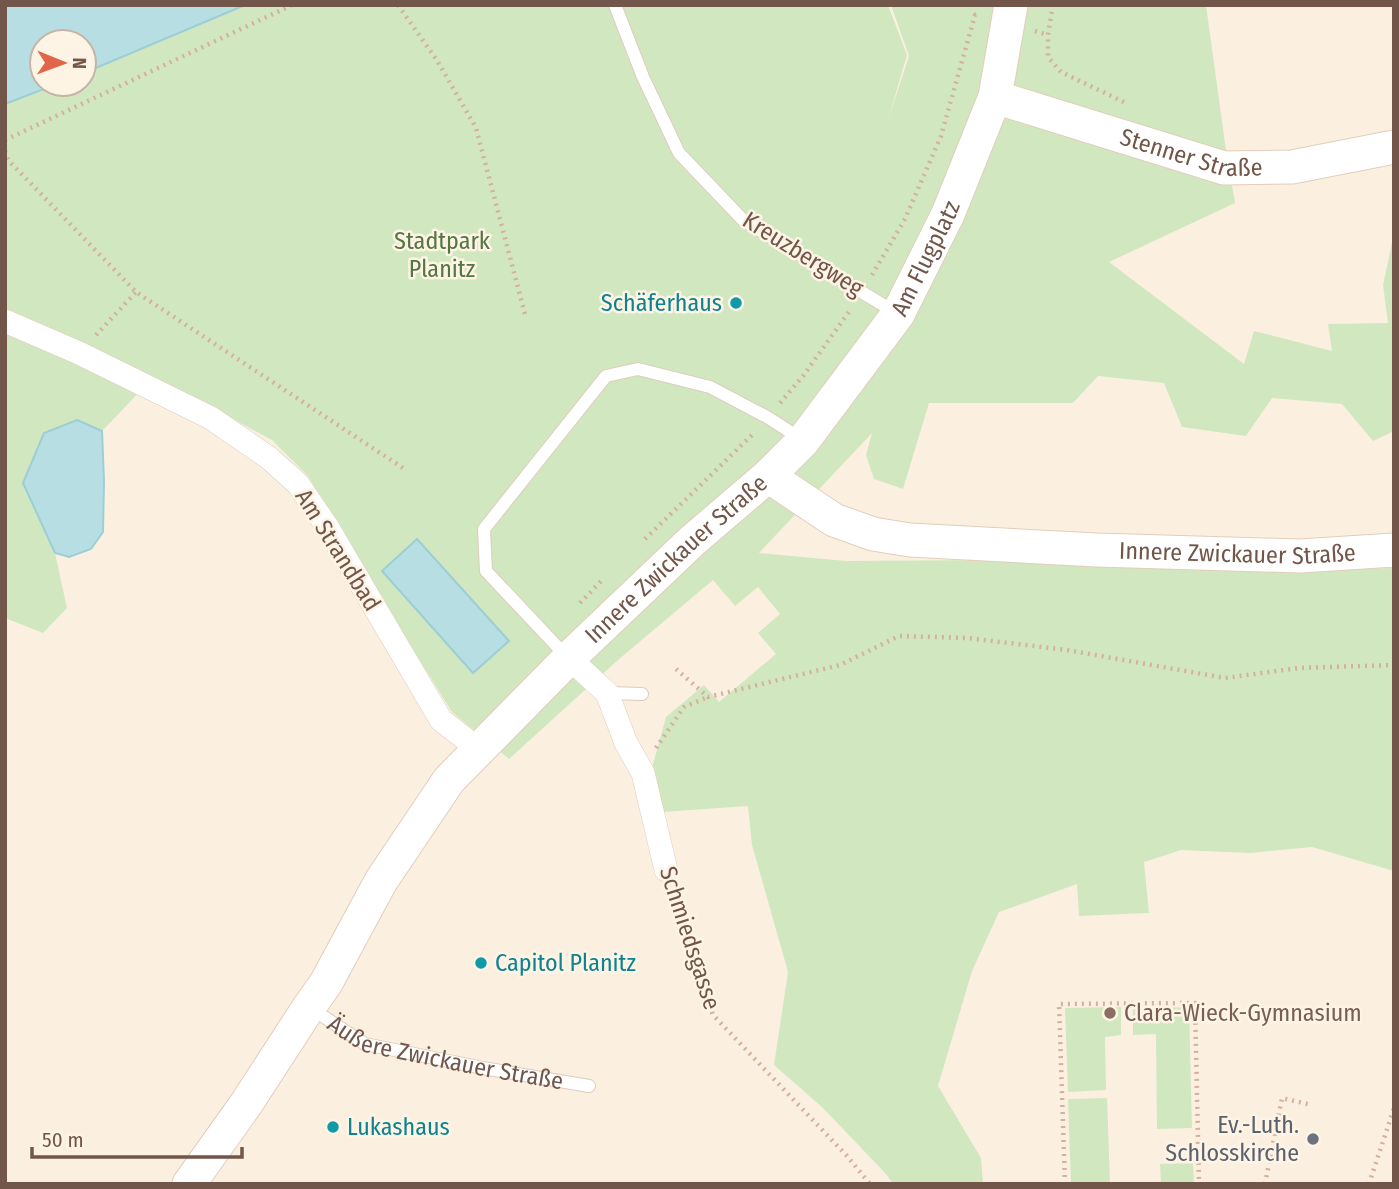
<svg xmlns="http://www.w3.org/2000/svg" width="1399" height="1189" font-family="'Fira Sans Condensed',sans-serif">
  <rect width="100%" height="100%" fill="#fbf0e0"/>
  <path fill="#d1e7c0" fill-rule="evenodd" d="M5,5H888L907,55L888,120L909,56L891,5H1206L1225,143L1235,203L1109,262L1244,364L1254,331L1332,351L1328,324L1388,323L1383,285L1394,233V431L1373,441L1342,404L1272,398L1246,436L1182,427L1164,383L1098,376L1073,403H929L903,489L874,479L866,455L872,433L759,553L846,561L992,560L1254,571L1394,568V871L1312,847L1250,853L1181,850L1144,862L1149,913L1079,916L1077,884L999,912L972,971L938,1086L981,1158L983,1184H893L886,1174L823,1108L774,1065L788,972L752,845L748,806L662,812L652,768L666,717L704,685L719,702L776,654L758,633L780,614L758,587L735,606L713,580L618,660L509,759L452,712L359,563L308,476L272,440L223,414L151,380L102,431L77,420L23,483L55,553L67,608L43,633L5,618ZM42,42H84V84H42Z
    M1121,1007V1035L1105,1037L1106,1090L1068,1092L1065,1008Z
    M1189,1007L1192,1128L1157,1129L1156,1034L1133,1035V1009Z
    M1107,1098L1110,1184H1071L1068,1099Z
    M1193,1163L1194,1184H1161L1160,1164Z"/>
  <path fill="#b6dee3" stroke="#9dced5" stroke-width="2" d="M5,5H245L84,73V42H42V84H57L5,104Z
    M77,420L102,431L104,481L103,532L91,549L69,557L55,553L23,483L44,433Z
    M417,539L509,641L473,673L382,571Z"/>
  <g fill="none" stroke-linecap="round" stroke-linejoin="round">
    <defs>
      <g id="lane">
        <path d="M615,5L643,77L679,153L743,220L898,314"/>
        <path d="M567,657L486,571L484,529L606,376L638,369L710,387L767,417L803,440"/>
        <path d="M607,693L642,694"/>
        <path id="s1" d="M309,1007L365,1044L483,1068L589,1086"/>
      </g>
      <path id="street" d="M5,321L79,353L211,418L269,458L298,484L328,528L441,720L478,749
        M569,658L607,693L626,743L643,773L666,870"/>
      <g id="secondary">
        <path id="s2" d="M995,97L1224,168L1292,167L1394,147"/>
        <path id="s3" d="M768,476L834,520L873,534L910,540L1097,550L1300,556L1394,550"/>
        <path id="s4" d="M189,1184L246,1104L309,1007L326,983L381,881L449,780L569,658L692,541L768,476L803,441L898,314L948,214L995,97L1011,5"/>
      </g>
    </defs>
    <use href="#lane" stroke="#dfccbd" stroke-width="14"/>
    <use href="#street" stroke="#dfccbd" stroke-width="24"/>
    <use href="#secondary" stroke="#e3cdbb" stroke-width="35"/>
    <path stroke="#d4b09d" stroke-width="4.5" stroke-dasharray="2 5" stroke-linecap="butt" d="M398,5L438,62L476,128L526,318
      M1053,5L1048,35V57L1061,72L1128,104
      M1035,31L1048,35
      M5,140L292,5
      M5,151L8,160L136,292L403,468
      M872,275L905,219L941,136L975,15L979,16
      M96,335L136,292
      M780,403L803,376L851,309
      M645,539L754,433
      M580,603L603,579
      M676,669L708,697L840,665L899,636L967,638L1067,650L1225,678L1299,668L1394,665
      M656,748L684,707L708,697
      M673,892L713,1015L847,1156L870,1184
      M1065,1184L1059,1004L1195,1003L1199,1184
      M1265,1184L1282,1098L1312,1105
      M1369,1184L1394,1108"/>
    <use href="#lane" stroke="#fff" stroke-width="12"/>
    <use href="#street" stroke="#fff" stroke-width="23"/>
    <use href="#secondary" stroke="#fff" stroke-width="33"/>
  </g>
  <g fill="#0f9aa8" stroke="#fef4e6" stroke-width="2.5">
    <circle cx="736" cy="303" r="7"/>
    <circle cx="481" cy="963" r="7"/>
    <circle cx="333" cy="1127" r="7"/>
  </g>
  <circle fill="#8d6e63" stroke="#fef4e6" stroke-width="2.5" cx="1110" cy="1013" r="7"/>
  <circle fill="#6b7280" stroke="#fef4e6" stroke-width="2.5" cx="1313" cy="1139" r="7"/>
  <g text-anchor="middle" stroke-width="5" stroke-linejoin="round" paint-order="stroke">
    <g font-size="24" fill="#715649" stroke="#fef4e6">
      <text dy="8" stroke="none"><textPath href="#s2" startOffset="205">Stenner Straße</textPath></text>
      <text transform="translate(803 254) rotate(32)" y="8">Kreuzbergweg</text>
      <text dy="8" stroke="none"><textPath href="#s4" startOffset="1192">Am Flugplatz</textPath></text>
      <text transform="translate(338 550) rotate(58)" y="8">Am Strandbad</text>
      <text dy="8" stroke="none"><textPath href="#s3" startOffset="486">Innere Zwickauer Straße</textPath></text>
      <text dy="8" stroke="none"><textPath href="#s4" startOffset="798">Innere Zwickauer Straße</textPath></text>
      <text transform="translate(690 938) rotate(72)" y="8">Schmiedsgasse</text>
      <text dy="8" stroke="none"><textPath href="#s1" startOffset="147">Äußere Zwickauer Straße</textPath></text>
    </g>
    <g font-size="24" fill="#537742" stroke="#fef4e6">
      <text x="442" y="249">Stadtpark<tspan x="442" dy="28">Planitz</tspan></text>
    </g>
    <g font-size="24" fill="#0d838f" stroke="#fef4e6" text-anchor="start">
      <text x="722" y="311" text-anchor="end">Schäferhaus</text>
      <text x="495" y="971">Capitol Planitz</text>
      <text x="347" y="1135">Lukashaus</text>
    </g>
    <g font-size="24" fill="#785e54" stroke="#fef4e6" text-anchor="start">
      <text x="1124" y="1021">Clara-Wieck-Gymnasium</text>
    </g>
    <g font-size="24" fill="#5b616d" stroke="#fef4e6" text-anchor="end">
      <text x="1299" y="1133">Ev.-Luth.<tspan x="1299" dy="28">Schlosskirche</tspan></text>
    </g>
  </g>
  <rect width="1399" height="1189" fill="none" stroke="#715649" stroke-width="14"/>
  <g transform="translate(63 63) rotate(91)"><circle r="33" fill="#fef4e6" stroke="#c6b5a7" stroke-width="2"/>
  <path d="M0-5L12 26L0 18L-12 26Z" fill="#e16649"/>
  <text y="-10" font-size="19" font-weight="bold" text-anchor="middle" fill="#715649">N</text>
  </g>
  <path d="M32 1147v10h210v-10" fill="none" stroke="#715649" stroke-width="3.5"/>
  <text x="42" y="1147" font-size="21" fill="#715649" stroke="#fef4e6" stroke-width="5" paint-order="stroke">50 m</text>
</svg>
